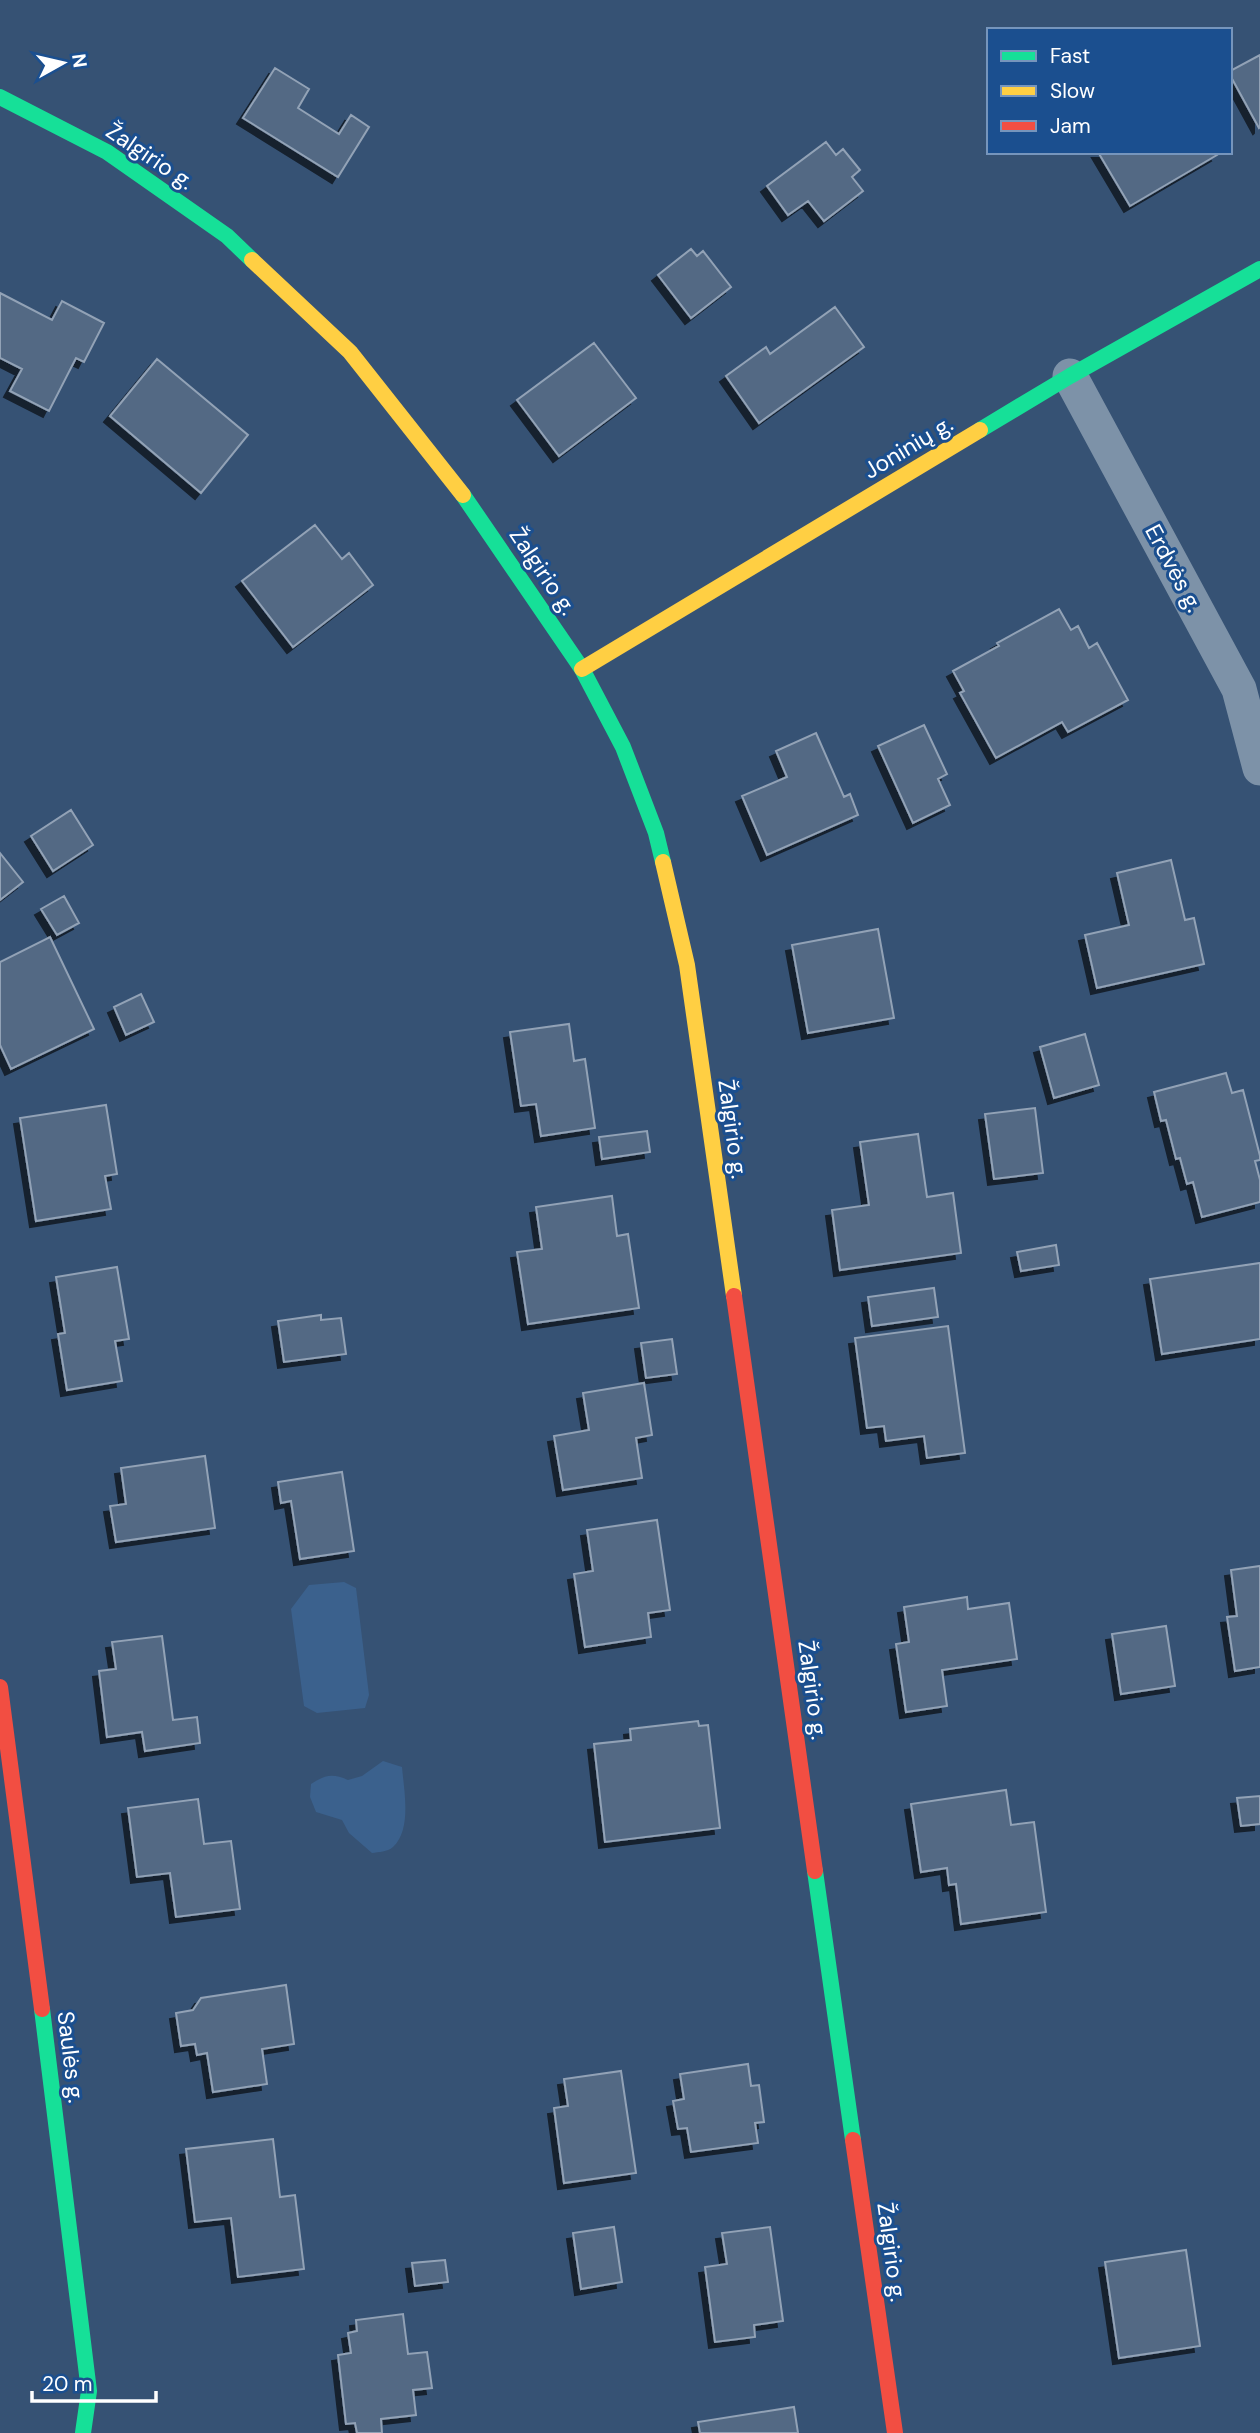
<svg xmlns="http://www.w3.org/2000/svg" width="1260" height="2433" font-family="'DM Sans',sans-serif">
  <defs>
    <filter id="shadow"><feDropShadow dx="-6" dy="6" stdDeviation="0" flood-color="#0009"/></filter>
  </defs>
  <rect width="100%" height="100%" fill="#365274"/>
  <path fill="#3b618d" d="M344,1582L356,1588L369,1695L365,1708L317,1713L304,1706L291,1609L309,1585Z
    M383,1761L402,1767C404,1791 412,1829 393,1847C387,1852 379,1852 372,1853L349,1833L342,1820L316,1812L310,1797L311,1784C325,1775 332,1773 348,1780L362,1776Z"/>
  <path fill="#526984" stroke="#92a2b6" stroke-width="2" filter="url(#shadow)" d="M1260,55V127L1259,128L1230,75V71Z
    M275,68L309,89L298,108L339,134L351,115L369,127L338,177L243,118Z
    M826,142L836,155L843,149L860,170L852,177L863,191L824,221L808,201L788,215L767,186Z
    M1098,152H1215L1217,155L1130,206Z
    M691,249L697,256L703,251L731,287L691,318L658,275Z
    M0,293L52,320L62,301L104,323L84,362L76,358L49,411L10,391L22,369L0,358Z
    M835,307L864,347L759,423L726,376L766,347L770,354Z
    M594,343L636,398L559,456L517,400Z
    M157,359L248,435L201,493L110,416Z
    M315,525L342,559L349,553L373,585L293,647L242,581Z
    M1059,609L1071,630L1078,626L1089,648L1097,643L1128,700L1068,732L1062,722L996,758L960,693L964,691L953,671L999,646L997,643Z
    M924,725L947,774L938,779L950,805L913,823L878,746Z
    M816,733L844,797L850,794L858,815L767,855L742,796L787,777L776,751Z
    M71,810L93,845L53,871L31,836Z
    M0,853L23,882L0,900Z
    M1171,860L1185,920L1194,918L1204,964L1097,988L1085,935L1129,925L1117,873Z
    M64,896L79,923L57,935L41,909Z
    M878,929L894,1018L808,1033L792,945Z
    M50,937L94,1029L11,1069L0,1045V962Z
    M141,994L154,1022L126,1035L114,1007Z
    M569,1024L574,1061L585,1059L595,1128L541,1136L536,1104L521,1106L510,1032Z
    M1085,1034L1099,1085L1054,1098L1040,1047Z
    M1226,1073L1232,1093L1243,1090L1260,1156V1160L1255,1161L1260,1180V1202L1202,1217L1193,1182L1187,1184L1180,1158L1176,1159L1166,1120L1161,1121L1154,1092Z
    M106,1105L117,1174L105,1176L111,1209L36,1221L20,1118Z
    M1035,1108L1043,1173L994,1179L985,1114Z
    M647,1131L650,1152L602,1159L599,1137Z
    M918,1134L927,1197L953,1193L961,1253L840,1270L832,1210L869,1205L860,1142Z
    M612,1196L617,1236L628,1234L639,1308L528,1324L517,1252L542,1249L536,1207Z
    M1056,1245L1059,1265L1021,1271L1017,1252Z
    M1260,1263V1339L1162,1354L1150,1279Z
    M117,1267L129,1339L115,1341L122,1381L67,1390L58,1334L65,1333L56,1277Z
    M934,1288L938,1317L872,1326L868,1297Z
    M321,1315V1320L341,1318L346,1354L284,1362L278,1321Z
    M948,1326L965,1453L927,1458L924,1436L886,1441L884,1426L867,1428L855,1338Z
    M672,1339L677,1374L646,1378L641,1343Z
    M644,1383L652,1435L636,1438L642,1478L563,1490L554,1436L589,1430L583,1393Z
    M205,1456L215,1528L116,1542L110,1506L126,1504L121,1468Z
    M342,1472L354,1551L300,1559L291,1501L281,1503L278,1482Z
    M657,1520L670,1610L648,1613L651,1637L585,1647L574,1574L593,1571L587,1530Z
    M1260,1566V1667L1235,1671L1227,1617L1237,1616L1231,1570Z
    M967,1597L968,1609L1009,1603L1017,1659L942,1670L947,1706L906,1712L896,1644L909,1642L904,1607Z
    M1166,1626L1175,1686L1121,1694L1112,1634Z
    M162,1636L173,1720L197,1717L200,1743L145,1751L142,1732L107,1737L99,1671L116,1669L112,1642Z
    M698,1721L699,1726L708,1725L720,1828L605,1842L594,1744L631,1740L630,1729Z
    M1006,1790L1011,1825L1034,1822L1046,1912L961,1924L956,1884L949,1885L947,1868L921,1872L911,1804Z
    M1260,1796V1824L1241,1826L1237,1798Z
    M198,1799L204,1844L231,1841L240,1909L176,1917L170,1873L137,1877L128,1808Z
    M286,1985L294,2044L262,2049L267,2084L213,2092L207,2053L197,2055L195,2044L181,2046L176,2013L193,2010L201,1998Z
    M748,2064L751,2086L759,2085L764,2122L755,2123L758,2143L691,2152L687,2128L678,2129L673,2101L684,2099L680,2074Z
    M621,2071L636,2173L564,2183L554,2108L568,2106L564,2079Z
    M273,2139L280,2197L295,2195L304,2269L238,2277L231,2218L195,2222L186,2149Z
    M614,2227L622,2282L581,2289L573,2233Z
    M770,2227L783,2321L754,2325L755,2337L715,2342L705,2267L727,2264L722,2233Z
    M1186,2250L1200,2346L1119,2358L1105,2262Z
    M445,2260L448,2282L415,2286L412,2263Z
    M403,2314L408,2354L427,2352L432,2388L413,2390L416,2415L381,2419L382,2433H357L355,2423L346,2424L338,2355L351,2353L348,2333L357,2331L356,2320Z
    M794,2407L798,2433H700L698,2422Z"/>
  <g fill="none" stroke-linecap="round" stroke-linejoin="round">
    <path stroke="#7d92a8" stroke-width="35" d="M1070,376L1239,689L1260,768"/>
    <path stroke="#16e098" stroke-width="16" d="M0,97L107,152L227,236L252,260
      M980,430L1070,376L1260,269
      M463,495L582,669L623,747L656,833L663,862
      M815,1871L853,2140
      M42,2009L89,2391L83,2433"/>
    <path stroke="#ffcf43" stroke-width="16" d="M252,260L350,352L463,495
      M582,669L980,430
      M663,862L687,965L734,1296"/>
    <path stroke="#f24e42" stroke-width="16" d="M734,1296L815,1871
      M0,1687L42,2009
      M853,2140L895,2433"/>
  </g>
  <g text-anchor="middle" stroke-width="6" stroke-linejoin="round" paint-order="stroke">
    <g font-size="23" fill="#fff" stroke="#1b4f8f">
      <text transform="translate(150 156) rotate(34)" y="8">Žalgirio g.</text>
      <text transform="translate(908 447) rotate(-31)" y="8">Joninių g.</text>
      <text transform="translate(1174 568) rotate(62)" y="8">Erdvės g.</text>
      <text transform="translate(543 571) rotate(56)" y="8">Žalgirio g.</text>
      <text transform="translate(733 1129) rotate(82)" y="8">Žalgirio g.</text>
      <text transform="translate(813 1690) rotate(82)" y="8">Žalgirio g.</text>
      <text transform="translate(71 2057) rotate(83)" y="8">Saulės g.</text>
      <text transform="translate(892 2252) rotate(82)" y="8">Žalgirio g.</text>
    </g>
  </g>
  <rect x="987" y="28" width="245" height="126" fill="#1b4f8f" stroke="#7695bc" stroke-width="2"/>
  <rect x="1001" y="51" width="35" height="10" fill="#16e098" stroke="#7695bc" stroke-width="2"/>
  <text x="1050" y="63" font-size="21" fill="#ffffff">Fast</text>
  <rect x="1001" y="86" width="35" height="10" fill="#ffcf43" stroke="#7695bc" stroke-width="2"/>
  <text x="1050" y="98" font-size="21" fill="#ffffff">Slow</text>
  <rect x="1001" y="121" width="35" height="10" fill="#f24e42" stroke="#7695bc" stroke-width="2"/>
  <text x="1050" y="133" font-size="21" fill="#ffffff">Jam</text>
  <g transform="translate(63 63) rotate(82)" stroke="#1b4f8f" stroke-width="5" paint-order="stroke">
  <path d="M0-5L12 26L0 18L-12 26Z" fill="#ffffff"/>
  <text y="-10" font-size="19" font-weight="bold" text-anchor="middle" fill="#ffffff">N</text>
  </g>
  <path d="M32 2391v10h124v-10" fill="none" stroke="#ffffff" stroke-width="3.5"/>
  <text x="42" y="2391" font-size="21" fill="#ffffff" stroke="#1b4f8f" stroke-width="5" paint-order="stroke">20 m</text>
</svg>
